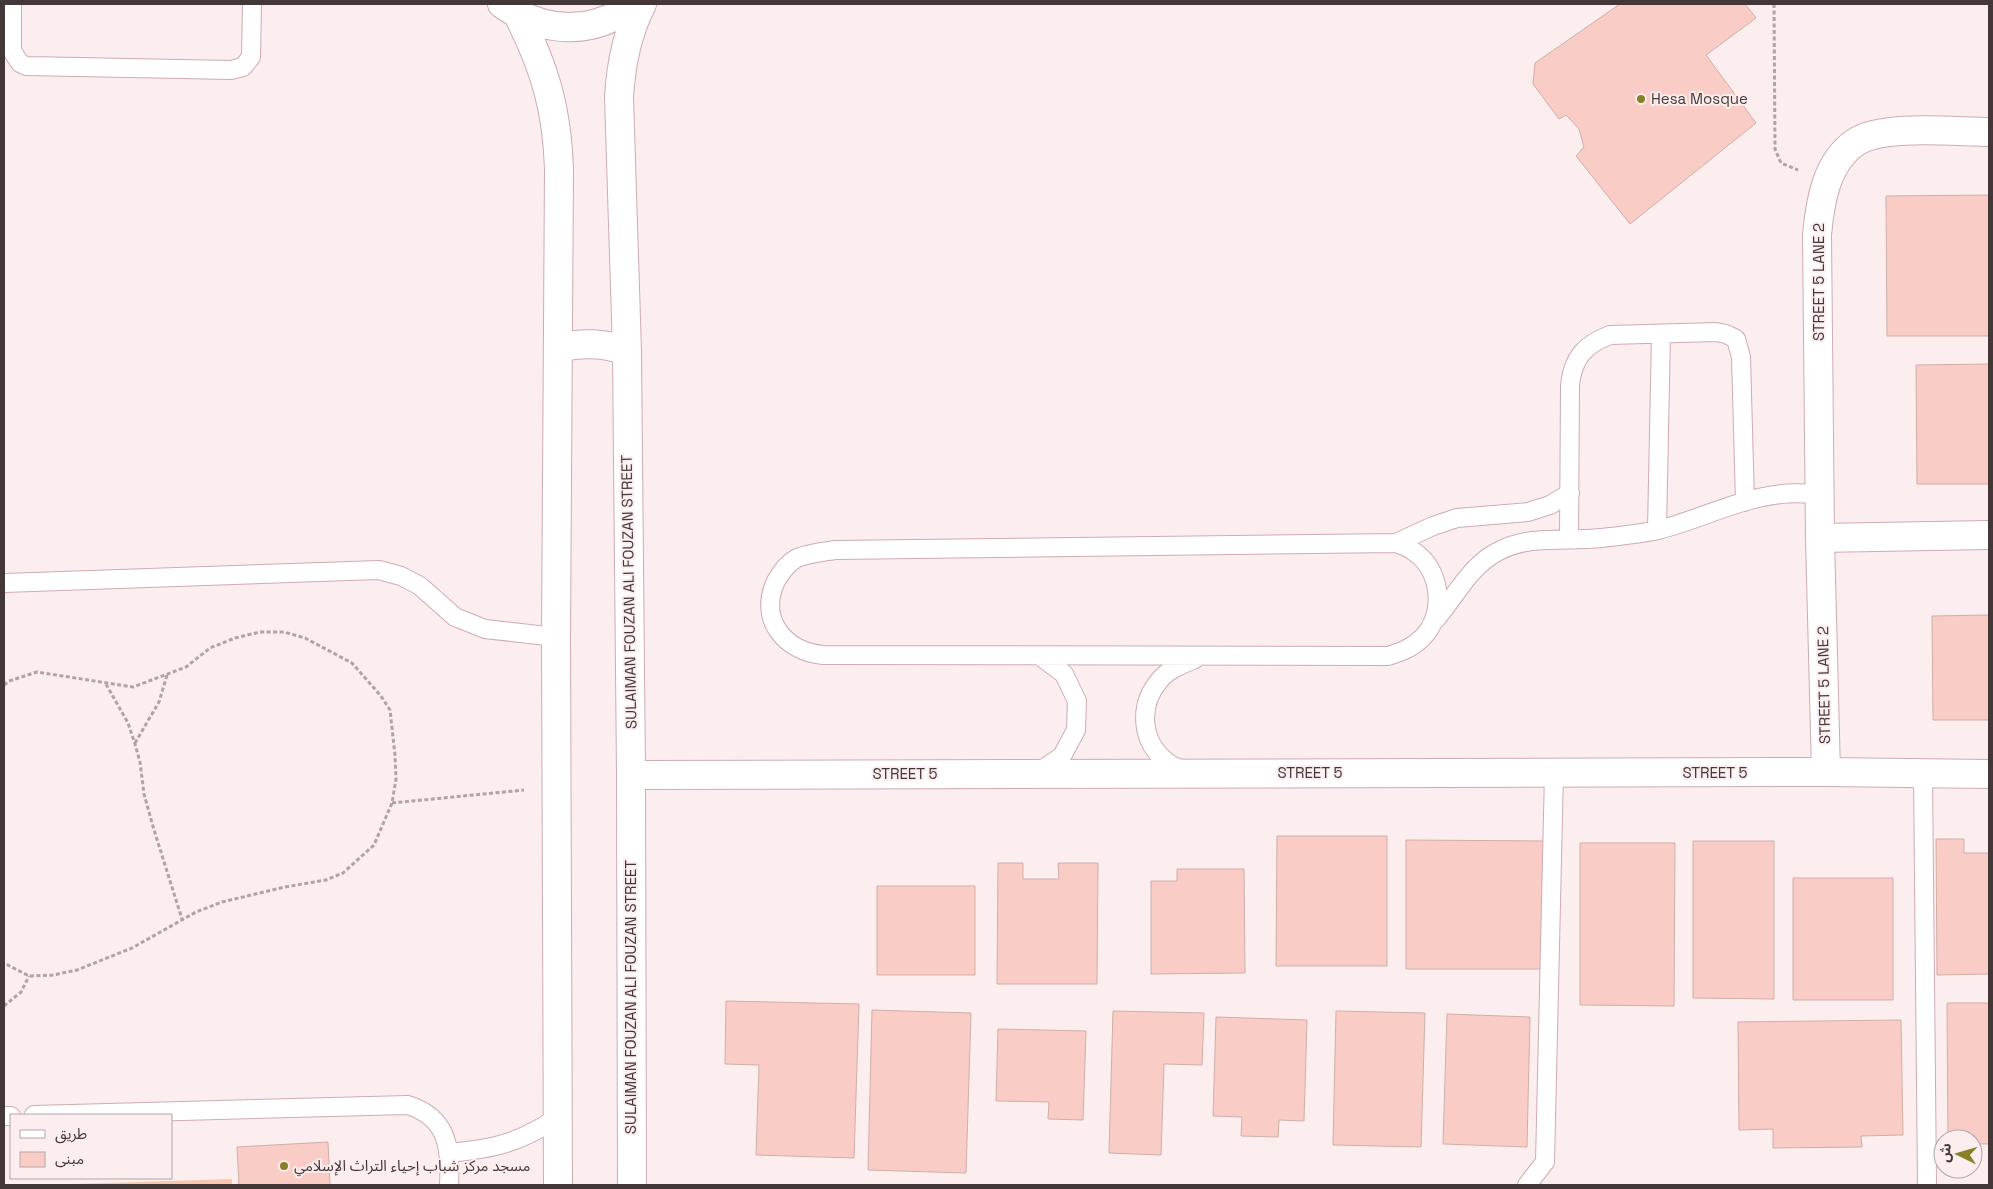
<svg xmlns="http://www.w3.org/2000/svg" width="1993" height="1189" font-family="'Space Grotesk','Noto Sans Arabic',sans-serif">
  <rect width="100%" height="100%" fill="#fceeef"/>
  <path fill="#f9c7ad" d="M232,1179V1185H44Z"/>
  <path fill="#f9cdc5" stroke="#cfaea8" d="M1620,4H1745L1756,18L1706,55L1756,123L1630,224L1576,156L1584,147L1579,129L1566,115L1559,119L1533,84L1535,63Z
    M1989,195V336H1887L1886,196Z
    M1989,364V484H1917L1916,365Z
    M1989,615V720H1933L1932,616Z
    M1277,836H1387V966H1276Z
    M1936,839H1964V853H1989V974L1937,975Z
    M1406,840L1547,841V969H1406Z
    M1693,841H1774V999L1693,998Z
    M1580,843H1675L1674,1006L1580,1005Z
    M998,863H1023V879H1059L1058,863H1098L1097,984H997Z
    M1177,869H1244L1245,973L1151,974V881H1177Z
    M1793,878H1893V1000H1793Z
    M877,886H975V975H877Z
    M726,1001L859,1004L854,1158L756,1155L759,1065L725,1064Z
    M1947,1003H1989V1144H1973V1139H1948Z
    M872,1010L971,1013L966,1173L868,1170Z
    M1113,1011L1204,1013L1202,1065L1164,1064L1161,1155L1109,1153Z
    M1336,1011L1425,1013L1421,1147L1333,1145Z
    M1447,1014L1530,1017L1527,1147L1443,1144Z
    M1216,1017L1307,1020L1304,1121L1279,1120L1278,1137L1241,1136L1242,1117L1213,1116Z
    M1901,1020L1903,1135L1861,1136L1862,1147L1773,1148V1129L1739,1130L1738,1022Z
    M998,1029L1086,1031L1083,1120L1048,1119L1049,1102L996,1101Z
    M328,1142L330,1185H239L237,1147Z"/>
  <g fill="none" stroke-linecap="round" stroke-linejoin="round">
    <defs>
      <path id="service" d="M12,4V51L20,63L26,66L231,70L243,67L251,57L252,4
        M1657,530L1661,334
        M1569,539L1570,385C1573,358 1584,345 1610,335L1716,332L1726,334L1736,339L1741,357L1745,502
        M1396,543C1401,545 1408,547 1413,551C1442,569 1446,615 1422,638C1412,648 1401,652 1388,656L823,655C784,651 758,619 776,581C781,572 788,563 797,558C809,553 822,552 835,550L1396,543L1433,526L1457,518L1528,512L1550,505L1570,493
        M4,583L379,570L401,576L420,586L455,617L485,629L556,637
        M1436,619C1455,597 1470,566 1497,552C1529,534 1566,542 1601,538C1619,536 1640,534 1658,530C1699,520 1739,498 1782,494C1794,492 1807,494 1820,494
        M1184,771C1179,768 1172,766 1167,762C1141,742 1138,706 1159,681C1167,670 1183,664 1195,659
        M1037,773L1062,756L1076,730L1077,701L1064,674L1040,656
        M1923,774L1927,1185
        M34,1115L408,1105C448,1118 451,1148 449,1185
        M4,1116H11
        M448,1153C493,1149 520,1143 558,1117
        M1527,1185L1545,1162L1554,773"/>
      <path id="minor" d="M1820,538L1989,535
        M1826,772L1820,538L1817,235C1820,202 1826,162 1856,142C1883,124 1956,132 1989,132
        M631,775L1826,772L1989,774"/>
      <path id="tertiary" d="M502,4C546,34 591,36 635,4
        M518,15C545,68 557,109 559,169L556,637L558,1185
        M558,348C583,342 603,343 627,351
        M632,1185L631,775L627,351L619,97C621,63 627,33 642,4"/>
    </defs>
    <use href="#service" stroke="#cdacaf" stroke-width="20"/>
    <use href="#minor" stroke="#cdacaf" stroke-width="30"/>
    <use href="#tertiary" stroke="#cdacaf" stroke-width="30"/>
    <path stroke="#b0a3a4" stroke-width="3" stroke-dasharray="4 2.5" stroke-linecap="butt" d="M1774,4L1775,149L1781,163L1798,170
      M106,684L128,723L135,744L140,762L144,794L154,830L182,919
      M4,685L9,681L37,672L133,687L186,667L210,648L235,638L260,632H284L305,638L352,663L381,696L390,710L395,755L396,779L392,803L374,845L343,873L326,880L285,887L222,902L196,912L132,948L77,970L53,975L29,976L4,963
      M135,743L159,702L167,675
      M392,803L524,790
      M4,1006L21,992L29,976"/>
    <use href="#service" stroke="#fff" stroke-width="18"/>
    <use href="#minor" stroke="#fff" stroke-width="28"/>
    <use href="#tertiary" stroke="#fff" stroke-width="28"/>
  </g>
  <g fill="#888129" stroke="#fceeef" stroke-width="2">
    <circle cx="1641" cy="99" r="5"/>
    <circle cx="284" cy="1166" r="5"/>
  </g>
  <g text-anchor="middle" stroke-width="4" stroke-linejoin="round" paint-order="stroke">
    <g font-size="15" fill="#443738" stroke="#fceeef" text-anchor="start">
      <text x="1651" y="104">Hesa Mosque</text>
      <text x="294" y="1171">مسجد مركز شباب إحياء التراث الإسلامي</text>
    </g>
    <g font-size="15" fill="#443738" stroke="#fceeef">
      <text transform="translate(1819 282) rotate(-90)" y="5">STREET 5 LANE 2</text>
      <text transform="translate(629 592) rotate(-91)" y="5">SULAIMAN FOUZAN ALI FOUZAN STREET</text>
      <text transform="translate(1824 685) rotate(-91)" y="5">STREET 5 LANE 2</text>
      <text x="1310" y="778">STREET 5</text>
      <text x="1715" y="778">STREET 5</text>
      <text x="905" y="779">STREET 5</text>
      <text transform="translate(631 997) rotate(-90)" y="5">SULAIMAN FOUZAN ALI FOUZAN STREET</text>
    </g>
  </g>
  <rect width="1993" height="1189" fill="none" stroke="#443738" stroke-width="10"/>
  <rect x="10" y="1114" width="162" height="65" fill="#fceeef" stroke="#b2a5a6"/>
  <rect x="20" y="1130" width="25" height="8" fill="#ffffff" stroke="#b2a5a6"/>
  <text x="55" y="1139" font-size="15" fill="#443738">طريق</text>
  <rect x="20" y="1152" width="25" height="15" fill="#f9cdc5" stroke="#b2a5a6"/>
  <text x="55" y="1164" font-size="15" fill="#443738">مبنى</text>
  <g transform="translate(1958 1154) rotate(275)"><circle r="24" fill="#fceeef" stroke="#b2a5a6"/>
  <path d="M0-4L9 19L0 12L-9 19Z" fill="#888129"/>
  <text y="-8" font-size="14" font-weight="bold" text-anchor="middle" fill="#443738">ش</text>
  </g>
</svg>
